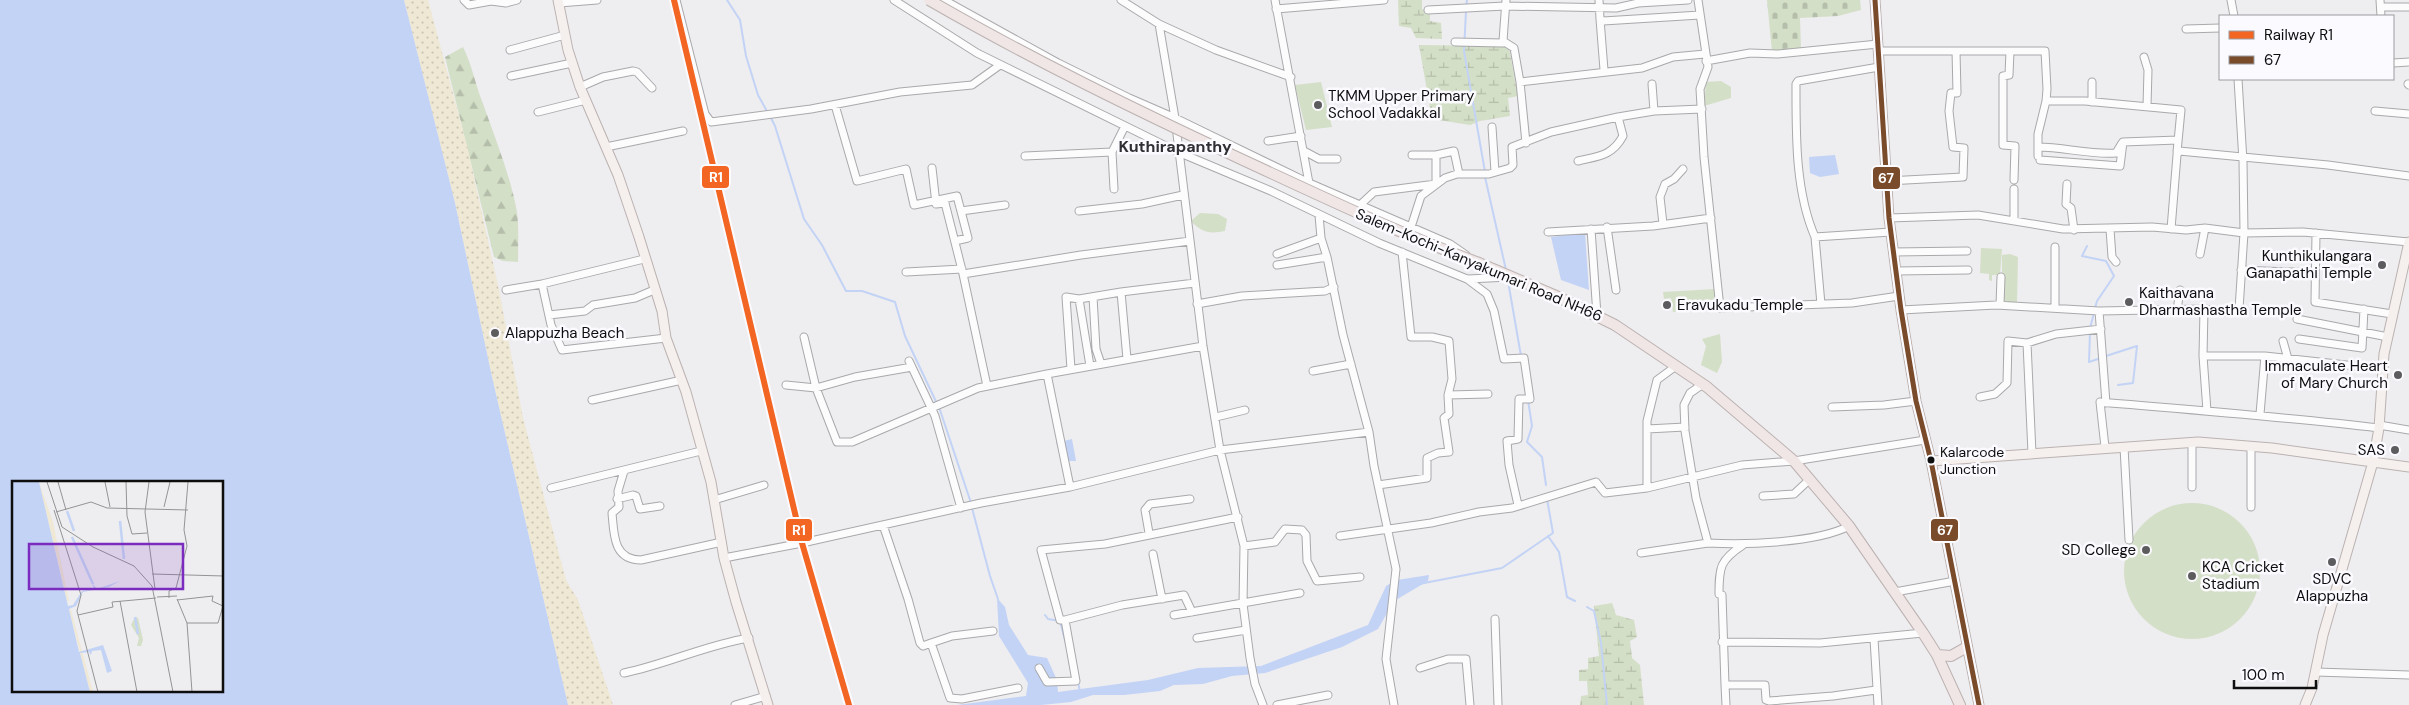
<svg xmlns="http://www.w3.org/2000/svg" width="2409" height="705" font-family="'DM Sans',sans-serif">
  <defs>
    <pattern id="forest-firs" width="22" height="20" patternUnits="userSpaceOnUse" patternTransform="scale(1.25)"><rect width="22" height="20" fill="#d4dfc7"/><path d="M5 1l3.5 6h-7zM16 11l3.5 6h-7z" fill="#b5beaa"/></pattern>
    <pattern id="wetland-marsh" width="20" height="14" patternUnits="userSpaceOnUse" patternTransform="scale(1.25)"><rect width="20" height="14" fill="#d4dfc7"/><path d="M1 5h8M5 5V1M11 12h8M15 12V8" fill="none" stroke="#b5beaa"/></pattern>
    <pattern id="sand-dots" width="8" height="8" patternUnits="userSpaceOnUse" patternTransform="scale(1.25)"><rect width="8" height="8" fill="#eee8d4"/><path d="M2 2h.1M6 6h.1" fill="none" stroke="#cbc6b5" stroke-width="1.8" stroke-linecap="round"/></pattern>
    <pattern id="cemetery-stones" width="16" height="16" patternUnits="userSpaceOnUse" patternTransform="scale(1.25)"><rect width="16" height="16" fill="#d4dfc7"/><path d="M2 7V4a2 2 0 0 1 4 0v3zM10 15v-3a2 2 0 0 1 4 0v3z" fill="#b5beaa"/></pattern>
  </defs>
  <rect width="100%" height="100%" fill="#eeedf0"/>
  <path fill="url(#forest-firs)" d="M463,47C472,65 475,83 482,101C495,138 510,174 517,212C519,228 518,246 518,262L503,261L494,257L445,57Z"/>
  <path fill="url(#wetland-marsh)" d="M1398,0H1422V9L1430,13V21L1441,23L1442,39L1416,38L1411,28L1399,26Z
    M1419,45L1501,46L1509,48L1518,96L1508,98L1510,116L1480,121L1470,125L1432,119Z
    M1612,603L1616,615L1634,620L1637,637L1630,641L1632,658L1640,665L1644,705H1580L1581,696L1588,695L1587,681H1579V670L1588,669V658L1599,656L1594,606Z"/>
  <path fill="url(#sand-dots)" d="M404,0H428L467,146L499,290L523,418L566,580L578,600L613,705H568L492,377L455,203Z"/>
  <path fill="url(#cemetery-stones)" d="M1767,0H1860L1861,10L1838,16L1800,18L1801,49L1772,52Z"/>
  <path fill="#d4dfc7" d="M1721,81L1731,87V98L1704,106L1706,82Z
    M1321,82L1332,127L1306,130L1295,85Z
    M1200,213L1218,214L1227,219L1225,231C1210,234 1202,233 1191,221Z
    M1981,248L2002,249L2000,275H1992V281L1989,280V274L1980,273Z
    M2010,254L2018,257L2017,303L2002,301V255Z
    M1715,289L1716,307L1673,312L1671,298L1664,299L1663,292Z
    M1720,334L1722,362L1717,373L1701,365L1706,346L1702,339Z
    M2124 571a68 68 0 1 1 136 0a68 68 0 1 1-136 0Z"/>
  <path fill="#c3d3f5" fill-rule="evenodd" d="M0,0H404L455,203L492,377L568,705H0ZM14,482H222V691H14Z
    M1835,155L1839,174L1820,177L1810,173L1809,157Z
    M1585,233L1589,290L1561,280L1551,237Z
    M1072,439L1076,461H1064L1056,443Z
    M1429,575L1428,581L1394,601L1378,629L1342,647L1265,673L1232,676L1203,684L1174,685L1160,691L1124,695H1093L1071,702L1041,705H957L1018,697L1026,696L1028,683L999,636L997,598L1005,607L1009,625L1028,655L1047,658L1057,680L1058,692L1148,680L1198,668L1261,666L1368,625L1386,586L1397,580Z"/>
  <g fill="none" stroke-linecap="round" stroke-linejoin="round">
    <path stroke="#c3d3f5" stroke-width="2" d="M727,0L740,20L746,56L758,95L768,113
      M1466,7L1467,0
      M1466,11L1464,51L1485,172
      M771,118L775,126L804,219L822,245L846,291H862L895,302L905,336L940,410L971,503
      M1485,177L1506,270
      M2087,246L2082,256L2106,261L2114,276L2097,301L2095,308
      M1508,281L1521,356
      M2090,328L2094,313
      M2090,332L2089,362L2101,358
      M2106,356L2137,346L2133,383L2118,385
      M1528,400L1532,426L1527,442L1542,457L1546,485
      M972,508L990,576L998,599
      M1548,536L1559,552L1567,597L1575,601
      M1419,584L1502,568L1553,533L1547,499
      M1587,607L1594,611L1601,643L1607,705
      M1045,615L1048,619L1060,621L1066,644
      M1078,682L1080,692"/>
    <defs>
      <path id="minor" d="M464,0L469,5L491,1L506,3L517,0
        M676,0L705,114L711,122L811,109L900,92L972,85L1000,65
        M894,0L977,53L1178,152L1271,191L1379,243L1467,279L1487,294L1494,311L1504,359L1524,358L1530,399H1519L1518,439L1507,441L1509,465L1518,505
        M944,0L1058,63L1129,98L1175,118L1309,183L1450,244L1466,255
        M1121,0L1159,24L1216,50L1291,77
        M1275,0L1309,183
        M1506,0L1503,41L1514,48L1520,82L1526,143
        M1599,0L1600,19L1603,21L1700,15
        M1698,0L1708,67L1700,89L1704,157L1720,308L1852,303L1899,296
        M2231,0L2234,16
        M2380,0L2381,16
        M559,3L597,0
        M2381,7H2409
        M1276,9L1384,0
        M1428,10L1505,6L1616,8L1638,3L1688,0
        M1600,19L1604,70
        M1159,24L1175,118L1203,346L1220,450L1244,546L1243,604L1250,658L1255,684L1263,705
        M2186,29L2220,28
        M1455,42L1503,43
        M510,50L565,35
        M1878,51H2045L2047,89L2046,101H2085L2181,110L2177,152
        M2010,51L2009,75L2003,76V145L2015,146L2014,180
        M2144,57L2148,70L2147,106
        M1706,61L1750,53L1777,54L1878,44
        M2393,63L2409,62
        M1879,67L1798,81L1796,84C1796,134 1795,191 1815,237L1891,232
        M511,76L572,63
        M2238,79L2243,161L2244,233L2303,232L2409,242
        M1520,82L1642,68L1673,57L1705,54
        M2092,82V102
        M1652,84L1654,111
        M2408,84L2409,85
        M580,87L603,77L633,71L637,72L652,88
        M835,105L857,181L906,169L914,205L957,196L968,238L955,241
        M2375,111L2409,114
        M538,112L586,100
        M1492,127L1495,172
        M1268,141L1301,136
        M606,147L683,131
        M2038,147C2064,147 2090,155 2116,153L2122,143
        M1304,151L1319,159H1337
        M1112,152L1125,126
        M1412,155H1436V184
        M1436,155L1454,151L1459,174
        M1025,156L1112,152L1114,189
        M2038,156V134L2046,101
        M2040,160L2120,166L2123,142L2178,140
        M1578,161C1599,156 1612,156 1623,136L1618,117
        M932,168L936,204L945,203L963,274L1081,255L1190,241
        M1887,181L1963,177L1964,148L1953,147L1949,111L1951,93H1957L1956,51
        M2067,184L2066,204L2071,208L2074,230
        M1360,205L1374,192L1436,184
        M961,211L1005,205
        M1079,211L1142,204L1183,195
        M1319,215L1321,238L1327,257L1343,335L1369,432L1374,466L1396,569L1386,659L1394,705
        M1889,218L1978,215L2063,229L2152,227L2186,230L2205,228L2244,233L2239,309L2223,312L2204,309
        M2014,219V189
        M1663,224L1660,197L1665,184L1674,179L1683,169
        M1411,227L1421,196L1445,178L1457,174H1489L1510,168L1513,165L1512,147L1551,132L1618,117L1654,111L1702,109
        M1607,227L1616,290
        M1591,229L1597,315
        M2110,229L2112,257L2116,262
        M2171,229L2177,155L2179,151L2328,165L2409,176
        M1548,232L1653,226L1711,218
        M2316,233L2315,302L2392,314
        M1815,237L1821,304
        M2055,247V308
        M1402,252L1411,337H1432L1449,341L1452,379L1448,395
        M1893,252L1967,251
        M1277,254L1321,238
        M2200,254L2205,228
        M1277,265L1327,257
        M2241,270L2315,273
        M1896,271L1968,270
        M906,272L962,269
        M963,274L987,386
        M1468,279L1509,277
        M542,284L551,325L562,350L666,338
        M506,290L542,284L644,259
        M1121,292L1195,283
        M1093,297L1096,349L1101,364
        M1079,299L1090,366
        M1197,304L1242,296L1325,291L1334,287
        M2000,305L2001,277
        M1901,310L1996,305L2099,311L2204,309L2203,356H2265L2382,369
        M2177,310L2180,290
        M2099,311L2106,403
        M549,315L585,311L593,305L635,298L654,290
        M2297,319L2388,337
        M804,337L816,388L837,442H852L978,388L1047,374
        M2299,339L2362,348L2364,309
        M2283,341L2288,359
        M2027,343L2032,453
        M2203,356L2207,411
        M909,361L935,416L961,508
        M1071,369L1066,297L1079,299L1121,292L1127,359
        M1313,371L1351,364
        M786,385L816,388L855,377L912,367
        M1980,397L1995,394L2007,383L2008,341L2027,343L2056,334L2101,329
        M592,400L682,380
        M1832,407L1884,405L1916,401
        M2260,414L2265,356
        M1216,417L1245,410
        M2379,425L2409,430
        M1647,429L1685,427
        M2192,442V487
        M2105,447L2100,402C2193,410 2286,417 2379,428
        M2124,447L2129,540
        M624,471L618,491L619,507L612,513C614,534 613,560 641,560L722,542
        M1378,485L1427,478V458L1438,453L1449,452L1444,418L1449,414L1448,395L1488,394
        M1070,487L1047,374L1203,346
        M551,488L701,451
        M1647,488V421L1657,380L1676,366
        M1763,496L1794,494L1810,479
        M617,499L633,495L636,496L640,509L660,506
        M714,500L764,485
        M2251,507V446
        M883,525L908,599L920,643L923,646L931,643L950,698L962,699L1018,688
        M1149,533L1145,510L1150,504L1190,499
        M1340,536L1431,523L1479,512L1512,508L1596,482L1605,493L1647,488L1742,465L1794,461L1925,440
        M1708,543C1744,545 1817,543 1849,526
        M1244,546L1275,542L1285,529L1302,530L1306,535L1307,561L1317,581L1360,577
        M1641,553L1708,543L1696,498L1685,431L1684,405L1690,393L1703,384
        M1153,554L1162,599
        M724,558L802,543L981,503L1070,487L1220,450L1369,432
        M1895,592L1955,581
        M1719,594C1719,567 1720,560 1743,545
        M1722,595L1725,685H1765L1766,700L1769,701L1833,696L1876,690
        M1174,615L1300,593
        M1495,619L1498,705
        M1065,620L1122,605L1184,595L1192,612
        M1197,638L1246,630
        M1874,639L1878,705
        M1722,642L1820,643L1923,633
        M931,643L952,636L993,631
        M1039,668L1047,682L1076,681L1065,620H1060L1041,550L1105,544L1238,517
        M1420,668L1448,659H1466L1470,705
        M2316,672L2409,675
        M624,673C667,664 706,645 749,638
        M1725,685L1726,705
        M735,705L766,696
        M1277,705L1328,695"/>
      <path id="major" d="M558,0L568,50L580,87L618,175L639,237L662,311L666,338L686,392L711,482L724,558L736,602L768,705
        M1875,0L1889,218L1901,310L1916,401L1931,461L1979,705
        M1931,461L2198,442L2272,448L2409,467
        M2305,705L2312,688L2323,635L2373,462L2379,428L2384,354L2409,242"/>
      <path id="highway" d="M1479,263L1554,295L1615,325L1707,387L1794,461L1849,526L1923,633L1937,655L1960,705
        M1937,655L1951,656L1967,647"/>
    </defs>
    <use href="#minor" stroke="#a9a8ab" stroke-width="9"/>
    <use href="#major" stroke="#bbb2b1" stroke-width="11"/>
    <use href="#highway" stroke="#bbb2b1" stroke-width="12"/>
    <use href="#minor" stroke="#fcfcfd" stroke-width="7"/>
    <use href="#major" stroke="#f5f0ee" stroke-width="9"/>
    <use href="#highway" stroke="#efe6e5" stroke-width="10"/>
    <defs>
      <path id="highway-bridge" d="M929,0C1031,59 1136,110 1243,160C1321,196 1398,233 1479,263"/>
    </defs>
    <use href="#highway-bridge" stroke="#bbb2b1" stroke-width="12" stroke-linecap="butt"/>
    <use href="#highway-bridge" stroke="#efe6e5" stroke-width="10"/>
    <defs>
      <path id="bus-1" d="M1875,0L1889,218L1901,310L1916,401L1931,461L1979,705"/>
    </defs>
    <use href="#bus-1" stroke="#fbfaff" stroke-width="9"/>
    <use href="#bus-1" stroke="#7a4b2a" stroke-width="5"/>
    <defs>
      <path id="rail-1" d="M674,0L802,543L849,705"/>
    </defs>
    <use href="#rail-1" stroke="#fbfaff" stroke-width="10"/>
    <use href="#rail-1" stroke="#f26522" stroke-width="6"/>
  </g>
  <g fill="#5c5c5e" stroke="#fbfaff" stroke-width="2">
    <circle cx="1318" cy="105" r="5"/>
    <circle cx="2382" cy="265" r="5"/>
    <circle cx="2129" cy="302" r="5"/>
    <circle cx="1667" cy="305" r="5"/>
    <circle cx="495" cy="333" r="5"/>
    <circle cx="2398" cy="375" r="5"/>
    <circle cx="2395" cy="450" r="5"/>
    <circle cx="2146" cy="550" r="5"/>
    <circle cx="2332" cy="562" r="5"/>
    <circle cx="2192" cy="576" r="5"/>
  </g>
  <circle fill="#0e0e0f" stroke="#fbfaff" stroke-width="2" cx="1931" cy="460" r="4.5"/>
  <g text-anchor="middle" stroke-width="5" stroke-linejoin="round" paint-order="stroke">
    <g font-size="14" fill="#0e0e0f" stroke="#fbfaff" text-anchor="start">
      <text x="1940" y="457">Kalarcode<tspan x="1940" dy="17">Junction</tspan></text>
    </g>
    <g font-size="15" fill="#0e0e0f" stroke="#fbfaff" text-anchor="start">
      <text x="1328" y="101">TKMM Upper Primary<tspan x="1328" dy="17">School Vadakkal</tspan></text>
      <text x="2372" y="261" text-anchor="end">Kunthikulangara<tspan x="2372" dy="17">Ganapathi Temple</tspan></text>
      <text x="2139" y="298">Kaithavana<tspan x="2139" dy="17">Dharmashastha Temple</tspan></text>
      <text x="1677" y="310">Eravukadu Temple</text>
      <text x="505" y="338">Alappuzha Beach</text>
      <text x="2388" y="371" text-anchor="end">Immaculate Heart<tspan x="2388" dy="17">of Mary Church</tspan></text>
      <text x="2385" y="455" text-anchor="end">SAS</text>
      <text x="2136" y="555" text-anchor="end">SD College</text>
      <text x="2202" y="572">KCA Cricket<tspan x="2202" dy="17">Stadium</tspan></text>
      <text x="2332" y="584" text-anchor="middle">SDVC<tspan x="2332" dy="17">Alappuzha</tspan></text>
    </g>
    <g font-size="15" fill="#0e0e0f" stroke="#fbfaff">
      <text transform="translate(1479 265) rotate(23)" y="5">Salem-Kochi-Kanyakumari Road NH66</text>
    </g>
    <g font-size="16" font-weight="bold" fill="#303033" stroke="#fbfaff">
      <text x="1175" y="152">Kuthirapanthy</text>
    </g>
  </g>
  <g transform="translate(12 481)">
    <rect width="211" height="211" fill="#eeedf0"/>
    <path d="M123,136L126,137L131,159L129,165H125L127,157L119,144Z" fill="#d4dfc7"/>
    <path d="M27,1L41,41L57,120H55ZM57,128L59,129L81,211H78Z" fill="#eee8d4"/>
    <path d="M0,1H27L56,125L61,124L70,110L82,108L80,102L85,108L108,100L97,106L71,111L64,125L57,128L67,171L91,164L100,190L95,192L89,169L80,170L79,174L77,171L68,172L78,211H0Z" fill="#c3d3f5"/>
    <path fill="none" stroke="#c3d3f5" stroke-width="2.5" d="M55,30L62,50M108,40L112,78M60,56L81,103M123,136L126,153"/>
    <path fill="none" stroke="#949496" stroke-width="1" d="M35,1L50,46L81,66L122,85L140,105L161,211M46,1L54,29M93,1L98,26M114,1L115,35L120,53L135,52M137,1L133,31L143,108M152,26L158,1M42,29L69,114L65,130L86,211M44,31L79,21L95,27L176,29M140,93L212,95M145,116L165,115M157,117V110L164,107L175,65L172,49L176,1M165,118L175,142L180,211M165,119L201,115L200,120L211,125L206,142H175M108,120L125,211M66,134L101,126L100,121L144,117"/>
    <path fill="#7b2cbf" fill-opacity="0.15" stroke="#7b2cbf" stroke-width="2.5" d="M17,63H171V108H17Z"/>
    <rect width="211" height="211" fill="none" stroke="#0e0e0f" stroke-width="2.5"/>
  </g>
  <g stroke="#fbfaff" stroke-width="2">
    <rect x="701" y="165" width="29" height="24" rx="5" fill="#f26522"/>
    <rect x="1872" y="166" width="29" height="24" rx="5" fill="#7a4b2a"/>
    <rect x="1930" y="518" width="29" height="24" rx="5" fill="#7a4b2a"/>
    <rect x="785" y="518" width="28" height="24" rx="5" fill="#f26522"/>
  </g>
  <g font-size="14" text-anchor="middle" font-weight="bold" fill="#fff">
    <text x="716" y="182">R1</text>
    <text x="1886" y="183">67</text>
    <text x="1945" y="535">67</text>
    <text x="799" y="535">R1</text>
  </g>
  <rect x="2219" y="15" width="175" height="65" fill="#fbfaff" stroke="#9c9c9f"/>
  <rect x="2229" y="31" width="25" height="8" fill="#f26522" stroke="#9c9c9f"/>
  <text x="2264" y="40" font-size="15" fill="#0e0e0f">Railway R1</text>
  <rect x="2229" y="56" width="25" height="8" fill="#7a4b2a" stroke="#9c9c9f"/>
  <text x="2264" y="65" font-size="15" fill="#0e0e0f">67</text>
  <path d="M2234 680v8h82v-8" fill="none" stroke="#0e0e0f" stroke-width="2.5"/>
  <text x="2242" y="680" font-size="15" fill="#0e0e0f" stroke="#fbfaff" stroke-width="4" paint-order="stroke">100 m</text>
</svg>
